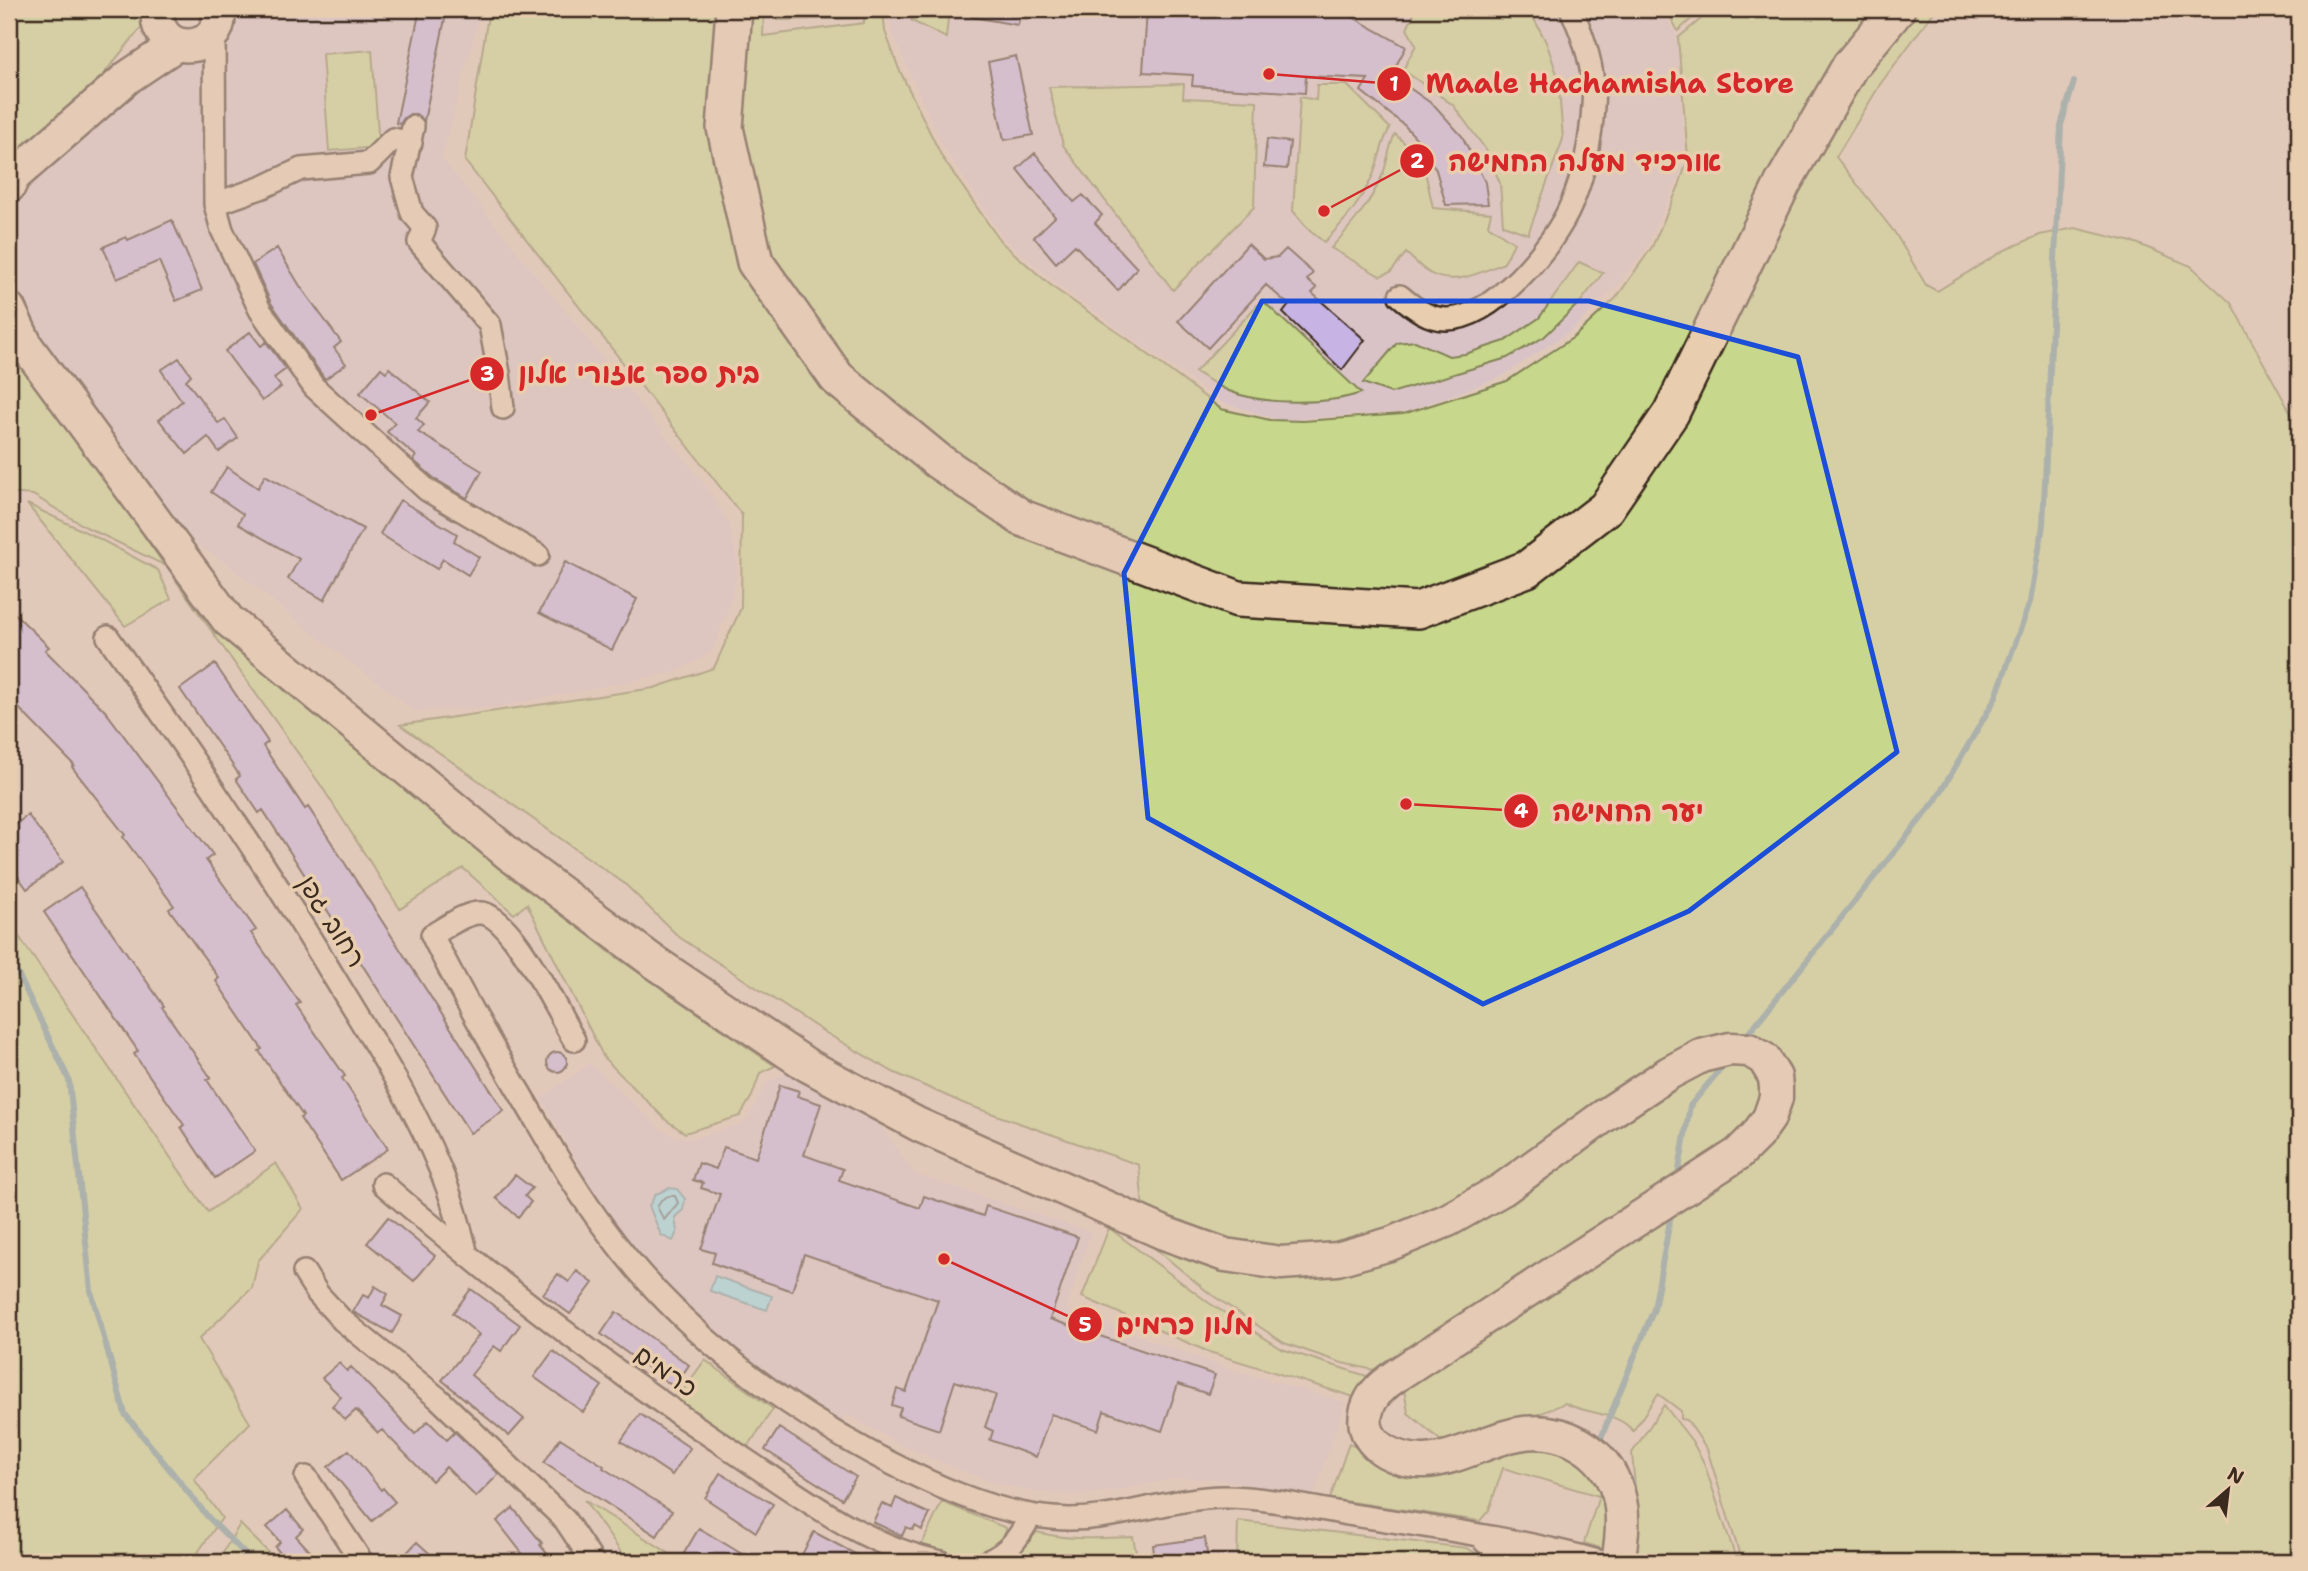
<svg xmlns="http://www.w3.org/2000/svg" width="2308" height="1571" font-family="'Shantell Sans','Playpen Sans Hebrew',sans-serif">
  <rect width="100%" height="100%" fill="#e1c9ba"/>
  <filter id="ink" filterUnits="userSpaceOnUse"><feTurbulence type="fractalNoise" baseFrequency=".0143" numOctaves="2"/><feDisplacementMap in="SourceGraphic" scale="14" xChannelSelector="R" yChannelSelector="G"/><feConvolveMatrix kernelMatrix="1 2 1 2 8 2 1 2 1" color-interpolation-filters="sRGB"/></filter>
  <g filter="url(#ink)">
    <path fill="#d9c3c7" d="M213,9H481L442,158L703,482L730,525L738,571L727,613L712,652L677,672L582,691L497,707L415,711L312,633L226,563L184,536L41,349L17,299L9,265V248L11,221L26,186Z
      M889,9H1661L1677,35L1685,157L1676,183L1645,251L1616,287L1572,330L1501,377L1405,412L1280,420L1221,402L1060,287L1004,239L942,145L891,31Z
      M590,1063L661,1129L675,1136L690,1139L742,1124L750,1115L767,1082L793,1069L876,1119L915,1174L1091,1232L1067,1309L1227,1368L1345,1402L1314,1495L1216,1479L1178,1478L1120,1490L1077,1495L1033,1492L991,1482L952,1467L900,1444L847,1415L840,1422L764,1373L691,1308L642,1257L616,1226L595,1195L541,1098Z"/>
    <path fill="#c7d88c" stroke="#818155" stroke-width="2" d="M9,9H146L141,28L102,76L9,161Z
      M489,9H764L763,36L864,23V9H883L885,31L899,69L942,157L1001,242L1054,288L1129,340L1221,409L1270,420L1303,421L1403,414L1507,381L1574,337L1616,298L1652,247L1679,186L1688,158L1678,38L1713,9H1936L1881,83L1836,157L1895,233L1926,285L1937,291L2005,250L2040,235L2075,228L2136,243L2191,266L2231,303L2299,428V1562H1742L1707,1449L1687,1420L1681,1419V1411L1658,1394L1633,1431C1617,1411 1587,1415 1565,1403L1480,1439L1440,1440L1408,1413L1403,1383L1388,1373L1342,1363L1284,1343L1209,1293L1146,1241L1139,1165L965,1104L893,1072L821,1030L679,937L625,884L400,725L654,688L714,668L741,608L742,515L465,161Z
      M779,9H857L858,18L778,20Z
      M909,9H949L946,38L912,21Z
      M1416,9H1529L1546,42L1558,77L1563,139L1528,234L1503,225L1500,183L1486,150L1453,105L1403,70L1416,45L1407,29Z
      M1666,9H1702L1678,31Z
      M372,50L379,147L329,151L322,54Z
      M1184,84L1183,98L1257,101L1254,207L1173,290L1063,145L1049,87Z
      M1317,85H1347L1390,128C1381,142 1380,159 1373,175C1360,203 1346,220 1324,242L1310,231L1293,211L1300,97L1316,100Z
      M1395,134L1418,156L1426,176L1433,208L1491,213L1488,225L1514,243L1504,263C1481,272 1452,288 1428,272C1420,267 1413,259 1406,253L1391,272L1380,276L1331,248C1351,226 1370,204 1382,176C1388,163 1388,148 1395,134Z
      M1579,262L1603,273L1581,301L1544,337L1507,358L1391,393L1363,383L1397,343L1415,341L1449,356L1465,354L1505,341L1539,318Z
      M1262,300L1361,393C1327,405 1263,405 1229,391C1217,386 1206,378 1195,372Z
      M9,336L164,565L86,527L33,495L9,493Z
      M27,504L94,536L158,570L171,599L125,626Z
      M174,578L285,691L613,955L775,1066L760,1073L752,1096L740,1116L685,1133L666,1120L604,1058L527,904L514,914L463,868L400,909L322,787Z
      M9,922L208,1212L276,1163L303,1209L258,1261L252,1288L199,1339L250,1423L194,1479L222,1518L191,1562H9Z
      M1109,1228L1209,1303L1282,1349L1373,1378L1354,1397L1209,1352L1082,1297Z
      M705,1360L773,1409L745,1451L675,1401Z
      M1664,1405L1692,1441L1704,1463L1737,1562H1636L1639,1533L1632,1453Z
      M1349,1443L1397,1474L1423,1476L1519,1448L1540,1445L1558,1450L1583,1464L1600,1486L1606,1503L1607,1550L1584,1543L1599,1496L1503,1468L1489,1510L1480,1521L1330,1499Z
      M584,1500L683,1562H628Z
      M942,1502L1006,1528C1006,1539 999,1544 990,1549C968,1561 944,1553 920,1548Z
      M1238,1521L1466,1548L1494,1562H1237Z
      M240,1524L275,1559V1562H217Z
      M1037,1532C1068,1541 1101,1538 1133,1537L1138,1562H1005L1018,1553Z"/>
    <path fill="#8fddee" stroke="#6d959b" stroke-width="2" d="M668,1188L677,1189L685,1199L683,1210L675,1217L677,1232L673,1241L661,1235L649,1206L655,1195Z
      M715,1276L772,1296L767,1310L710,1291Z"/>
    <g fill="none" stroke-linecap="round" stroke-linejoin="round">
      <path stroke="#5d7271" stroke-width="2" d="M668,1196H675L678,1203L664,1220L657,1207L661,1200Z"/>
      <path stroke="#6d959b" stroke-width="6" d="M9,961L19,976L69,1080L91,1291L125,1414L208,1517L253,1562
        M1743,1040L1936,800L1995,699L2030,602L2043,525L2061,125L2074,82
        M1677,1181L1690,1106L1726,1062
        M1602,1444L1600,1440L1654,1309L1672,1209
        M1624,1472L1632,1482V1493"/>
    </g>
    <path fill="#c7b4e5" stroke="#3b2a1e" stroke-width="2" d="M420,9H447L424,121L416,114H410L404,118L400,124L396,123Z
      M973,9H1021L1018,25L972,17Z
      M1147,9H1338L1406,47L1391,75L1435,106L1462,136L1485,182L1488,204L1446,205L1436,170L1419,141L1404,125L1361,91L1368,79L1306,76L1305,93L1192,86L1193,75L1143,72Z
      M1016,56L1033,135L1004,140L988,62Z
      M1267,139L1290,142L1287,169L1264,167Z
      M1035,153L1074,202L1083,195L1102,215L1095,223L1137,268L1118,291L1075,245L1056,263L1034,237L1055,217L1017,169Z
      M172,220L202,290L176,301L159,261L117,279L103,247L126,237L128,240Z
      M1248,244L1264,259L1278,257L1286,249L1313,273L1307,280L1317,288L1312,293L1365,340L1342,370L1283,313L1289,305L1266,285L1208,348L1178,321Z
      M277,248L300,286L341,342L334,348L346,364L325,379L271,303L253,264Z
      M250,332L261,346L266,342L286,369L274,378L281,387L262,401L225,351Z
      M179,358L191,375L186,380L218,423L225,419L238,438L219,452L208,437L187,454L159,420L182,401L161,370Z
      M381,368L386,372L389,368L430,402L416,418L424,425L418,432L482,471L467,498L435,479L413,460L416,456L387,432L395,423L360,393Z
      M227,467L258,488L265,475L363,529L324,600L288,579L299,559L238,524L243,514L211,492Z
      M400,500L457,534L454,541L479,557L468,575L443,559L437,569L380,534Z
      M565,562L637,599L612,650L539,613Z
      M9,608L49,647L45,650L106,712L213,855L206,860L256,930L251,933L300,1003L296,1005L345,1076L342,1078L388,1149L341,1180L300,1118L303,1116L259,1051L262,1049L216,981L219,978L169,909L174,906L123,837L125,835L72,767L74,765L9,698Z
      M215,664L268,742L263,746L305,809L308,807L328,837L504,1111L470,1133L263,810L259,813L236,779L240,776L180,689Z
      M28,815L63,862L27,889L9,864V829Z
      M80,887L164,1006L162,1007L211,1078L207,1080L255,1151L215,1178L181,1127L184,1125L134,1054L138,1051L44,912Z
      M547 1062a10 10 0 1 1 20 0a10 10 0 1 1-20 0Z
      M780,1085L799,1091L797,1096L821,1104L804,1155L843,1169L839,1180L920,1208L924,1196L983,1216L986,1206L1078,1237L1050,1319L1215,1375L1208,1394L1178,1384L1162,1431L1104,1411L1098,1430L1051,1414L1036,1457L990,1440L993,1431L985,1427L996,1395L955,1381L939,1430L898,1416L901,1408L892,1405L897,1389L906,1392L938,1300L804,1254L792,1291L712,1263L715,1253L701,1249L720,1194L701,1188L703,1183L693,1180L699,1163L716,1169L724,1147L756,1158Z
      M515,1175L532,1188L525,1196L531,1202L518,1217L496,1198Z
      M388,1217L435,1256L414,1281L367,1243Z
      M577,1271L593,1283L570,1314L543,1294L558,1274L569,1282Z
      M375,1286L388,1294L382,1305L402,1316L392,1333L353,1312L363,1295L369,1298Z
      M471,1289L520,1325L501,1351L494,1346L471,1375L524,1419L509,1436L442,1380L479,1335L453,1313Z
      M616,1312L689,1365L674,1387L601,1334Z
      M553,1351L602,1386L583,1412L534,1377Z
      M339,1363L347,1371L351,1367L415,1434L428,1421L447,1440L455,1432L499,1474L476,1497L446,1467L432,1481L382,1430L378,1433L356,1410L345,1420L332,1406L341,1397L322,1378Z
      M640,1414L690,1448L672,1475L621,1441Z
      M779,1428L856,1477L842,1499L765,1450Z
      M560,1438L604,1466L603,1468L672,1511L657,1536L544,1463Z
      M349,1450L381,1490L383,1488L395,1502L372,1521L328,1467Z
      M720,1473L773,1504L756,1532L705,1498Z
      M896,1498L930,1514L922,1530L915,1526L913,1530L906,1527L902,1536L873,1522L882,1503L892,1508Z
      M513,1508L542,1543L540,1545L554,1562H529L497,1521Z
      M287,1510L303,1529L296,1536L320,1562H288L275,1547L280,1542L267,1527Z
      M699,1528L755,1562H695L683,1555Z
      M814,1532L870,1562H798Z
      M1205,1538L1208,1562H1155L1153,1545Z
      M417,1542L439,1562H398Z"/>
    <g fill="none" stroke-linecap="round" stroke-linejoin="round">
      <defs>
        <path id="street" d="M214,32L215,204L222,230L260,310L314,387L427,490L538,555
          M413,127L402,177L412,213L425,228L419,242L490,325L499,373L503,408
          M215,204L263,187L301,169L369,163L393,139L411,143
          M1400,296C1413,307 1428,319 1446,319C1493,320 1555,244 1571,205C1584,175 1591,139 1593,106C1596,73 1585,39 1571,9
          M108,637C189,752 268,867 340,987C376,1046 414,1105 440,1169C452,1197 460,1226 467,1255
          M574,1040C558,1013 512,915 481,913C465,912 446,928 432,935C460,992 492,1046 524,1100C550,1144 574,1188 605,1229C675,1325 772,1400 875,1455C931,1484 989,1512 1052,1518C1111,1524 1165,1498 1224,1497C1266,1497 1311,1508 1353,1515C1437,1528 1520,1539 1602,1562
          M383,1184C498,1284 619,1376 746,1460C806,1500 869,1548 942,1562
          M304,1272L318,1294L342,1320L439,1399L565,1520L593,1562
          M306,1477L362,1562
          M1485,1542L1525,1562
          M986,1562C1009,1553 1020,1536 1031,1515"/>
        <path id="secondary" d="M158,9C152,59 226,56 218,9
          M9,186L14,176L128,77L177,44
          M9,309L27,347L228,620L510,855L650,959L807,1065L919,1125L1164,1233L1225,1255L1281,1263L1337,1259L1390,1244L1448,1220L1503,1189L1604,1116L1669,1073L1701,1056L1730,1049L1749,1050L1764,1059L1775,1077L1776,1088V1098L1769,1118L1757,1135L1738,1154L1398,1374C1388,1381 1377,1389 1371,1400C1350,1439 1391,1462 1425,1461C1458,1459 1486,1440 1518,1434C1562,1426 1605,1449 1618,1493C1625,1515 1622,1540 1618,1562"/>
        <path id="primary" d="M734,9L725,128L755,262L837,378L938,461L1022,518L1238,599L1418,610L1527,569L1606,508L1671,413L1783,183L1850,66L1897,9"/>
      </defs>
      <use href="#street" stroke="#3b2a1e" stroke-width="26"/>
      <use href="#secondary" stroke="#3b2a1e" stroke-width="37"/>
      <use href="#primary" stroke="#3b2a1e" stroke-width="40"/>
      <use href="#street" stroke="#e8ceaf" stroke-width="21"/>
      <use href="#secondary" stroke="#e8ceaf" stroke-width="32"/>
      <use href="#primary" stroke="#e8ceaf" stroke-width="35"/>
    </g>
  </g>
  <path d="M0 0H2308V1571H0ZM1262,301H1589L1798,357L1897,752L1689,911L1483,1004L1148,818L1124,573Z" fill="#e1c9ba" fill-opacity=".55" fill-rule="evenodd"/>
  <path fill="none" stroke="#1d4ed8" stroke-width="5" stroke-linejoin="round" d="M1262,301H1589L1798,357L1897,752L1689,911L1483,1004L1148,818L1124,573Z"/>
  <g text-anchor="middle" stroke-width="7" stroke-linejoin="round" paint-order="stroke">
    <g font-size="26" fill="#3b2a1e" stroke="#e8ceaf">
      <text transform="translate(332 921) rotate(58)" y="9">רחוב גפן</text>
      <text transform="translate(666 1371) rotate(35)" y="9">כרמים</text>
    </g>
  </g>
  <path fill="none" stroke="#d62828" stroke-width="2.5" d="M1269 74L1394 84M1324 211L1417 161M371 415L487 374M1406 804L1521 811M944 1259L1085 1324"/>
  <g fill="#d62828" stroke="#e8ceaf" stroke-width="2.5">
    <circle cx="1269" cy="74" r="7"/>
    <circle cx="1324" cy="211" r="7"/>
    <circle cx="371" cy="415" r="7"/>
    <circle cx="1406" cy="804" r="7"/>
    <circle cx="944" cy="1259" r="7"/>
    <circle cx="1394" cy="84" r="18"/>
    <circle cx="1417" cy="161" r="18"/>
    <circle cx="487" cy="374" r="18"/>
    <circle cx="1521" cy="811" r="18"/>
    <circle cx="1085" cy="1324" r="18"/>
  </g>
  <g font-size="21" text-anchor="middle" font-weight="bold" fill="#fff">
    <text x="1394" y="91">1</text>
    <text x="1417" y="168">2</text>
    <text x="487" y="381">3</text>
    <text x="1521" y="818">4</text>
    <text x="1085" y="1332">5</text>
  </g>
  <g font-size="28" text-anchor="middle" font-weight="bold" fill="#d62828" stroke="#e8ceaf" stroke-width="7" stroke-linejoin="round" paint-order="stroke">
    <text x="1610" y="93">Maale Hachamisha Store</text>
    <text x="1585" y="171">אורכיד מעלה החמישה</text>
    <text x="639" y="383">בית ספר אזורי אלון</text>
    <text x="1628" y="821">יער החמישה</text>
    <text x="1185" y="1334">מלון כרמים</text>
  </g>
  <rect width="2308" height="1571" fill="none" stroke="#e8ceaf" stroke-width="35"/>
  <rect x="18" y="18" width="2273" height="1536" fill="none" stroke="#3b2a1e" stroke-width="2.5" filter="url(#ink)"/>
  <g transform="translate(2228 1490) rotate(28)" stroke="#e8ceaf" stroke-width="5" paint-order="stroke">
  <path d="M0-5L12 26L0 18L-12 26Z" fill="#3b2a1e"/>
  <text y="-10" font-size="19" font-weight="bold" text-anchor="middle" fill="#3b2a1e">N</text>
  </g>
</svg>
